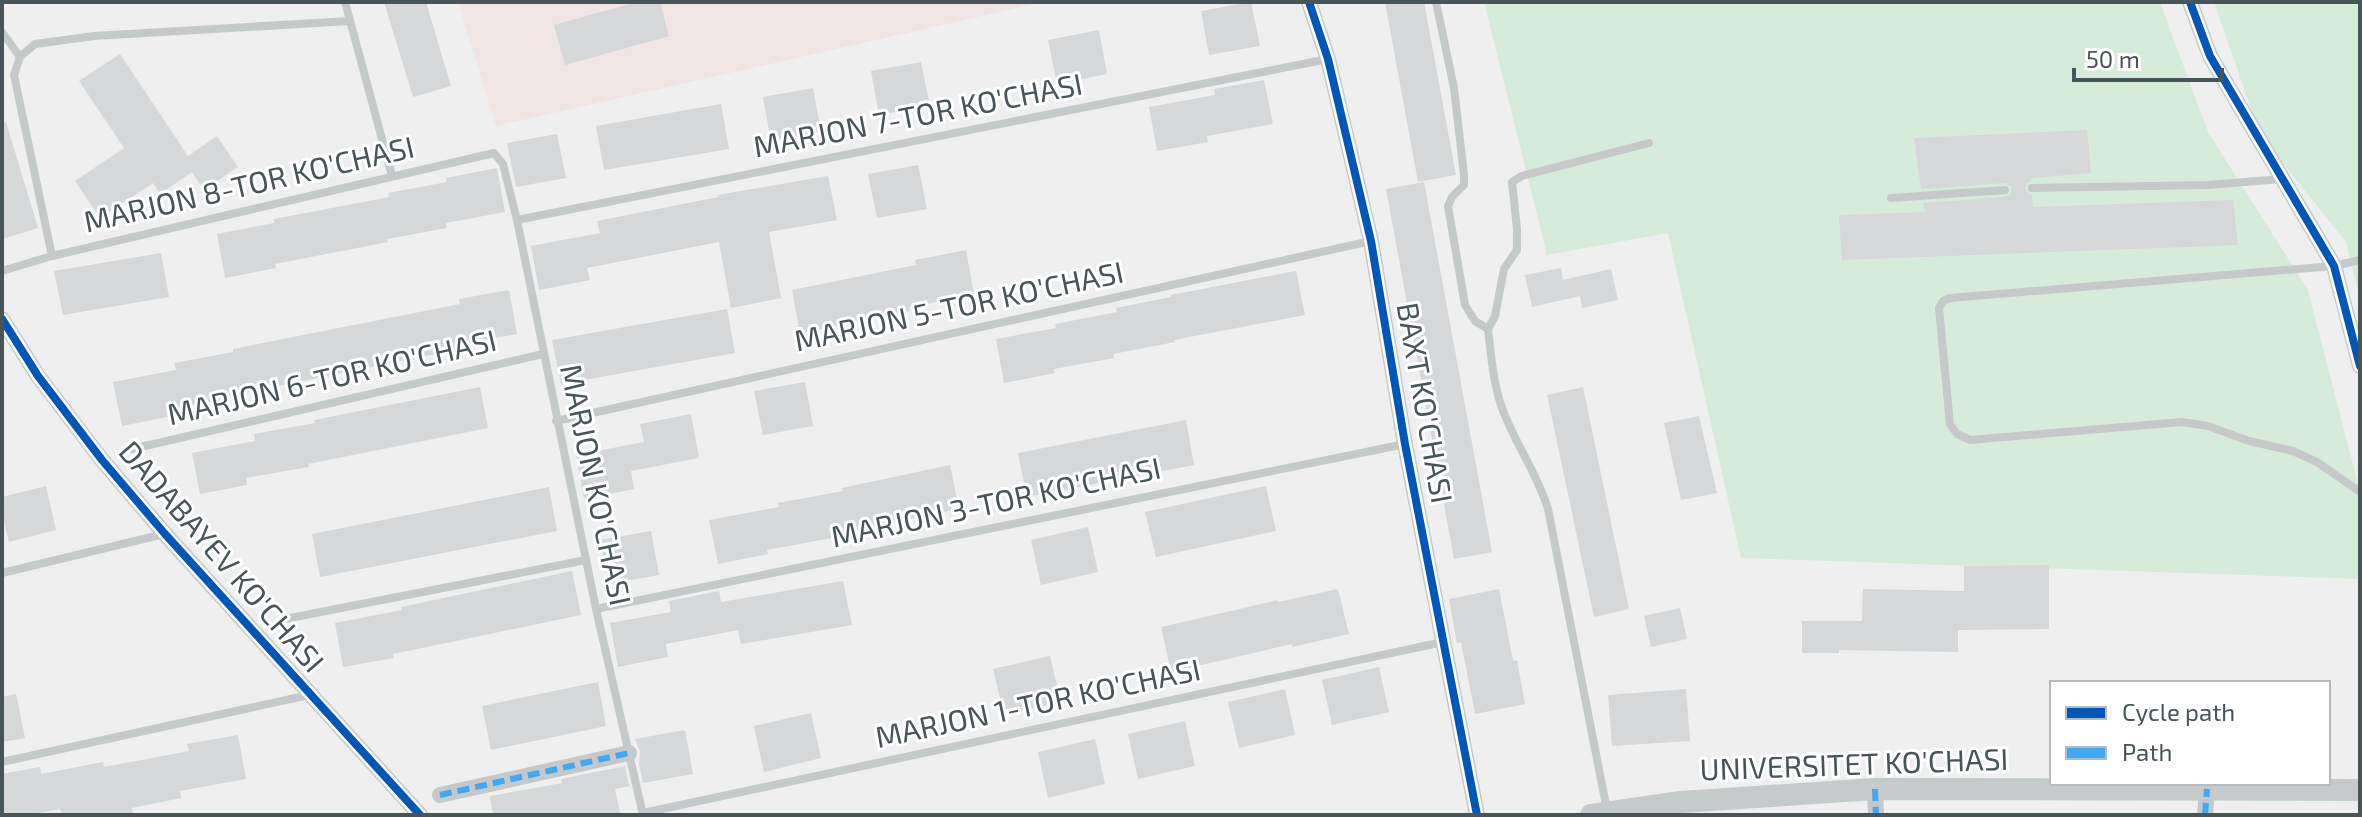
<svg xmlns="http://www.w3.org/2000/svg" width="2362" height="817" font-family="'Exo 2',sans-serif">
  <rect width="100%" height="100%" fill="#efefef"/>
  <path fill="#f0e4e5" d="M458,2H1043L496,126Z"/>
  <path fill="#d6ecda" d="M1484,2H2160L2208,132L2308,290L2360,492V579L1741,558L1668,233L1547,255Z
    M2214,2H2360V298L2346,242L2260,135Z"/>
  <path fill="#d5d7d8" d="M384,2H426L451,86L413,97Z
    M637,2H660L669,36L565,65L554,25Z
    M1251,2L1260,46L1209,55L1201,11Z
    M1385,2H1424L1456,175L1418,182Z
    M1099,30L1107,74L1057,84L1048,40Z
    M120,54L188,156L217,136L238,167L204,190L192,172L160,194L153,183L100,218L75,181L124,148L79,81Z
    M921,62L930,106L879,115L871,71Z
    M1264,80L1273,124L1207,136L1208,142L1157,151L1149,107L1215,95L1214,89Z
    M813,88L821,132L771,142L763,97Z
    M721,104L729,149L604,170L596,126Z
    M6,122L38,228L2,239V123Z
    M2087,130L2091,173L2031,178V181L2026,184L2025,189L2028,194L2032,195L2033,207L2233,200L2238,245L1842,260L1839,215L1925,212L1923,203L2006,197L2011,194V187L2005,183L1921,189L1914,138Z
    M557,134L566,178L516,187L507,143Z
    M918,165L927,209L877,218L868,174Z
    M497,168L505,212L446,223L447,228L387,239L388,242L275,264L276,268L225,278L217,234L274,223V219L389,197L388,193L447,182L446,178Z
    M828,176L837,220L769,232L781,298L731,308L719,242L587,268L590,280L539,290L531,246L600,233L597,221L718,197L717,195Z
    M1424,182L1492,552L1454,559L1386,189Z
    M966,250L974,295L909,307L910,311L800,334L792,290L916,265L915,260Z
    M161,253L169,297L63,315L54,271Z
    M1561,268L1563,280L1611,269L1618,300L1582,308L1580,296L1532,307L1525,275Z
    M1296,271L1305,315L1174,340L1175,342L1113,354L1114,358L1054,369L1055,373L1004,383L996,339L1056,328L1055,324L1117,312L1116,308L1171,297V295Z
    M509,290L517,334L464,344L465,348L233,395V398L171,409L172,416L122,426L113,382L176,370L174,363L233,352V349L460,304L459,299Z
    M727,309L735,353L561,384L552,340Z
    M805,382L813,426L763,435L754,391Z
    M480,387L488,428L308,464L309,467L246,478L247,485L200,494L192,453L255,441L254,434L315,423L314,420Z
    M1583,387L1629,609L1594,617L1547,395Z
    M691,414L699,458L631,471L634,489L584,499L576,455L644,442L640,424Z
    M1699,416L1717,493L1681,500L1664,423Z
    M1186,420L1194,465L1027,497L1018,453Z
    M950,465L959,509L836,534L837,537L767,550L768,554L718,564L709,520L779,507L778,503L843,491L842,488Z
    M46,486L56,530L9,542L2,514V497Z
    M1266,486L1276,531L1156,557L1145,512Z
    M549,487L557,531L320,577L312,534Z
    M1088,527L1098,572L1041,585L1031,540Z
    M651,531L659,575L609,584L600,540Z
    M2049,565V629L1958,630V652L1839,650V653H1802V621H1862L1863,589L1964,591V566Z
    M572,571L581,615L393,654L394,658L343,667L335,623L402,610L401,607Z
    M843,581L852,625L741,644L738,630L666,644L668,657L618,667L610,623L671,612L669,601L719,591L721,602Z
    M1338,589L1349,634L1292,647V644L1171,672L1161,627L1278,600V602Z
    M1499,589L1513,661L1517,660L1525,704L1475,714L1461,642L1457,643L1449,599Z
    M1680,608L1687,639L1651,647L1644,616Z
    M1050,656L1061,702L1004,715L993,669Z
    M1379,667L1389,712L1332,725L1322,680Z
    M598,682L606,726L491,750L482,706Z
    M1285,689L1295,735L1239,748L1228,702Z
    M1686,689L1690,741L1612,746L1608,695Z
    M16,694L25,738L2,742V697Z
    M811,713L821,758L764,772L754,726Z
    M1185,721L1195,766L1138,779L1128,734Z
    M685,730L693,774L643,783L639,764L640,751L635,739Z
    M238,735L246,779L180,791L181,798L132,808L133,815H62L60,809L27,815H2V774L40,767L41,774L103,762L104,767L189,751L187,744Z
    M1095,739L1105,784L1048,798L1038,752Z
    M625,766L629,786L615,789L620,813L608,815H493L490,796L562,783L561,779Z"/>
  <g fill="none" stroke-linecap="round" stroke-linejoin="round">
    <path stroke="#c6c9ca" stroke-width="8" d="M345,2L392,176
      M1436,2L1454,88L1464,175V185L1452,197L1448,206L1465,305L1475,321L1488,329C1491,355 1493,381 1501,405C1513,441 1537,472 1548,509L1607,810
      M2,32L20,57
      M2032,188L2208,185L2282,179
      M1891,198L2005,190
      M517,220L1328,59
      M52,256L14,75L20,57L35,44L94,36L350,21
      M2360,260L2334,266L1950,298L1943,301L1939,308L1950,424L1957,434L1970,440L2182,422L2208,426L2249,441L2293,451L2317,462L2360,492
      M2,271L52,256L494,153L503,164L517,220L596,609L643,815
      M1488,329L1495,316L1504,269L1517,250V229L1512,182L1522,176L1649,143
      M556,421L1371,241
      M132,449L543,354
      M2,573L164,534
      M596,609L1405,444
      M285,619L586,560
      M2,762L309,695
      M643,813L1443,642"/>
    <path stroke="#c6c9ca" stroke-width="16" d="M1309,2L1328,59L1371,241L1405,444L1477,815
      M2190,2L2210,56L2334,266L2360,366
      M2,319L38,376L102,460L165,534L420,815
      M1875,789L1876,815
      M440,795L629,753
      M2205,815L2207,789"/>
    <path stroke="#c6cacb" stroke-width="22" d="M1591,815L1681,802L1875,789L2360,790"/>
    <path stroke="#3fa9f5" stroke-width="6" stroke-dasharray="12 6" stroke-linecap="butt" d="M1875,789L1876,815
      M440,795L629,753
      M2205,815L2207,789"/>
    <defs>
      <path id="cycleway" d="M1309,2L1328,59L1371,241L1405,444L1477,815
        M2190,2L2210,56L2334,266L2360,366
        M2,319L38,376L102,460L165,534L420,815"/>
    </defs>
    <use href="#cycleway" stroke="#fff" stroke-width="13"/>
    <use href="#cycleway" stroke="#0057b8" stroke-width="8"/>
  </g>
  <g text-anchor="middle" stroke-width="6" stroke-linejoin="round" paint-order="stroke">
    <g font-size="30" fill="#485458" stroke="#fff">
      <text transform="translate(918 116) rotate(-11)" y="10">MARJON 7-TOR KO'CHASI</text>
      <text transform="translate(249 185) rotate(-13)" y="10">MARJON 8-TOR KO'CHASI</text>
      <text transform="translate(959 307) rotate(-12)" y="10">MARJON 5-TOR KO'CHASI</text>
      <text transform="translate(332 378) rotate(-13)" y="10">MARJON 6-TOR KO'CHASI</text>
      <text transform="translate(1424 403) rotate(80)" y="10">BAXT KO'CHASI</text>
      <text transform="translate(595 485) rotate(78)" y="10">MARJON KO'CHASI</text>
      <text transform="translate(996 503) rotate(-12)" y="10">MARJON 3-TOR KO'CHASI</text>
      <text transform="translate(221 557) rotate(49)" y="10">DADABAYEV KO'CHASI</text>
      <text transform="translate(1038 704) rotate(-12)" y="10">MARJON 1-TOR KO'CHASI</text>
      <text transform="translate(1854 765) rotate(-2)" y="10">UNIVERSITET KO'CHASI</text>
    </g>
  </g>
  <rect width="2362" height="817" fill="none" stroke="#485458" stroke-width="8"/>
  <rect x="2050" y="681" width="280" height="104" fill="#ffffff" stroke="#b6bbbc" stroke-width="2"/>
  <rect x="2066" y="707" width="40" height="12" fill="#0057b8" stroke="#b6bbbc" stroke-width="2"/>
  <text x="2122" y="721" font-size="24" fill="#485458">Cycle path</text>
  <rect x="2066" y="747" width="40" height="12" fill="#3fa9f5" stroke="#b6bbbc" stroke-width="2"/>
  <text x="2122" y="761" font-size="24" fill="#485458">Path</text>
  <path d="M2074 68v12h148v-12" fill="none" stroke="#485458" stroke-width="4"/>
  <text x="2086" y="68" font-size="24" fill="#485458" stroke="#ffffff" stroke-width="6" paint-order="stroke">50 m</text>
</svg>
